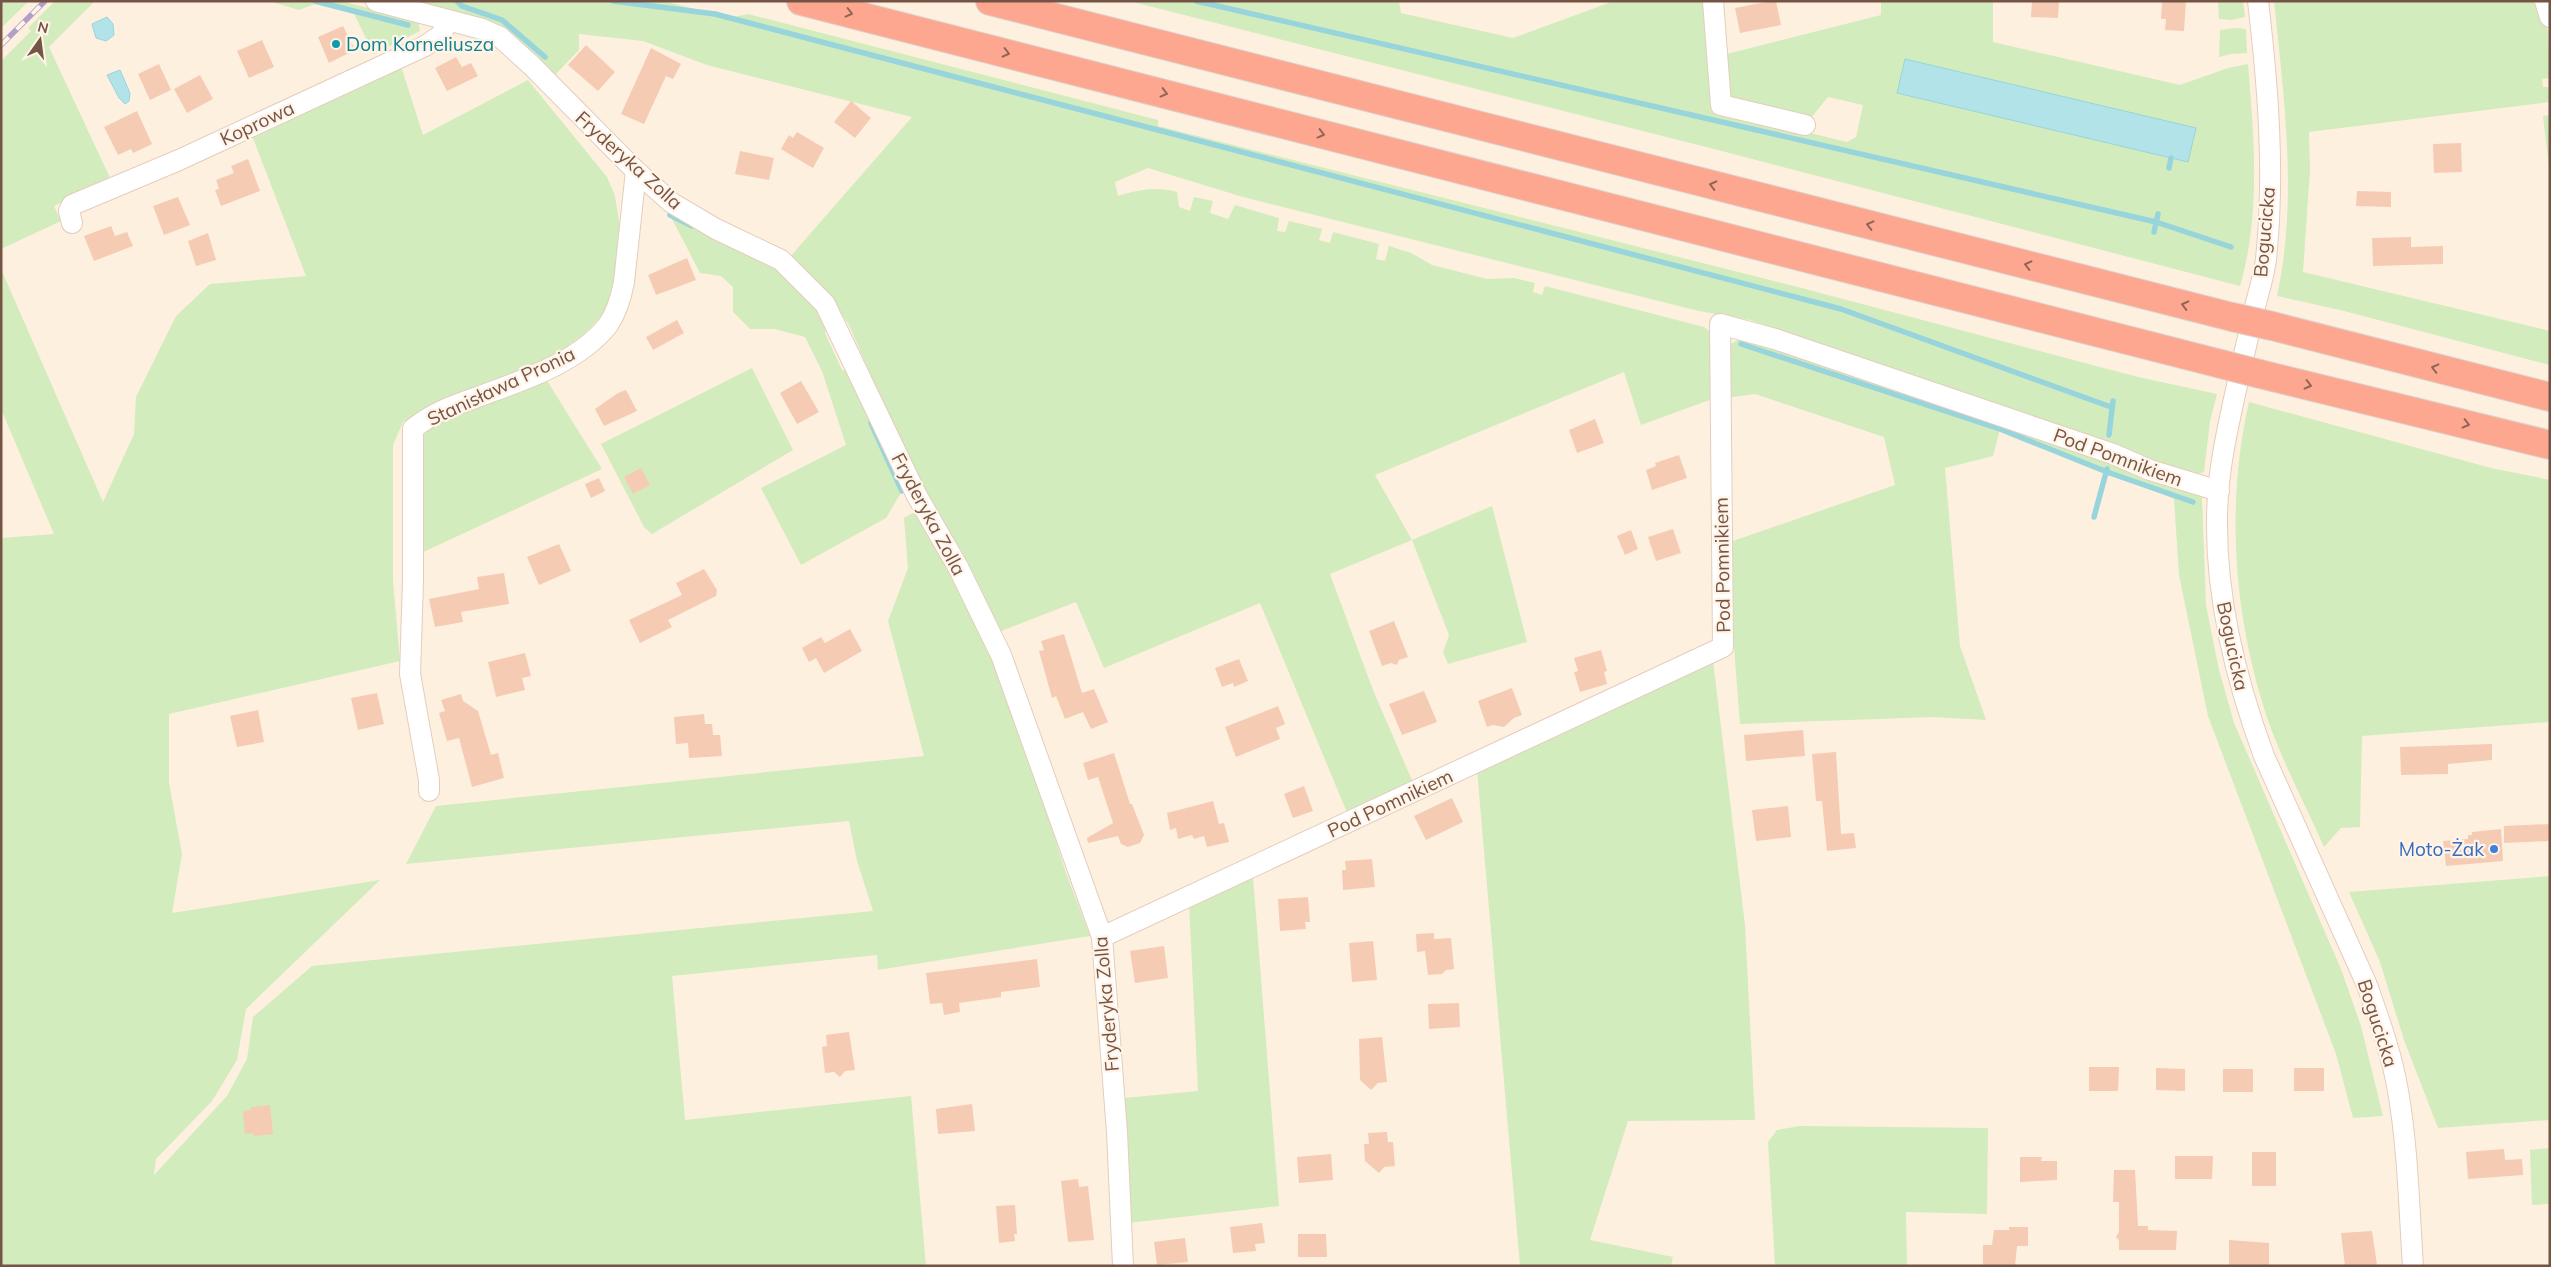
<svg xmlns="http://www.w3.org/2000/svg" width="2551" height="1267" font-family="Mulish,sans-serif">
  <rect width="100%" height="100%" fill="#fef0df"/>
  <path fill="#d2ecbd" d="M1,1H29L1,28Z
    M55,1H95L49,47L111,180L54,206L61,221L1,249V61L31,31L28,28Z
    M269,1H341L418,21L420,31L374,54L354,14L315,4L299,10Z
    M414,1H664L729,18L748,14L1158,120V126L1794,286L2138,377L2217,394L2210,421L2204,472L2197,474L2067,432L1750,320L1699,311L1243,197L1148,168L1115,182L1118,196C1138,190 1156,186 1177,192L1179,207L1190,211L1194,197L1213,201L1210,213L1228,219L1235,205L1279,218L1277,231L1285,232L1289,221L1322,229L1319,240L1330,243L1333,232L1379,244L1376,259L1385,261L1389,246L1411,253L1432,265L1487,279L1514,278L1535,283L1533,292L1542,295L1545,286L1704,327L1712,333L1715,398L1641,425L1624,372L1375,475L1412,540L1492,506L1527,642L1448,664L1443,652L1449,635L1412,540L1330,574L1373,690L1414,785L1348,815L1260,603L1104,668L1076,602L983,638L1028,754L1066,873L1090,936L878,970L877,955L672,976L685,1120L911,1096L926,1266H1V538L54,534L1,409V269L103,502L134,434L136,397L176,316L210,284L306,276L251,133L400,63L423,135L528,80L607,177L615,196L622,240L609,308L584,334L545,363L403,422L393,445V581L400,661L169,714V783L182,854L172,913L380,880L246,1009L237,1060L212,1101L156,1159L154,1175L227,1096L247,1059L253,1017L312,966L873,911L857,861L849,821L406,864L436,806L924,756L888,621L908,568L904,518L918,510L916,479L849,325L827,293L789,258L912,117L707,65L643,41L579,34V50L554,76Z
    M1129,1H1399L1401,13L1513,38L1614,1H1709L1712,109L1847,142L1856,137L1863,105L1828,97L1810,119L1724,99L1723,55L1881,15V1H1993V42L2180,85L2228,68L2248,64C2254,138 2261,213 2240,286L1714,149Z
    M2218,1H2243L2245,17L2232,20L2219,19Z
    M2274,1H2535L2548,31L2550,78L2542,79L2543,87H2550V102L2309,132L2310,170L2303,272L2550,331V365L2344,311L2277,296C2298,200 2284,98 2274,1Z
    M2234,28L2246,29L2247,53L2231,54L2219,57L2220,30Z
    M2550,115V176L2543,116Z
    M670,215L766,261L819,307L827,324L825,333L842,370L849,372L902,491L886,518L801,565L761,488L846,445L822,371L805,337L775,329H750L733,312V287L721,276L700,273Z
    M1743,337L2113,461L2142,479L2202,497L2206,605L2219,670L2234,723L2341,969L2361,1026L2383,1116L2353,1118L2336,1054L2208,716L2179,575L2174,499L2000,429L1993,456L1945,468L1960,646L1986,720L1933,717L1740,724L1732,621L1733,541L1895,485L1884,437L1755,394L1725,398L1729,345Z
    M752,368L793,450L652,534L644,527L601,444Z
    M546,379L602,469L419,554L412,451L424,428Z
    M2249,402L2491,468L2550,480V722L2362,736L2360,827L2341,828L2324,847C2306,806 2284,765 2269,723C2234,621 2225,507 2249,402Z
    M1713,661L1745,925L1755,1120L1628,1121L1590,1240L1673,1257L1671,1266H1520L1477,770Z
    M2550,876V1120L2438,1128L2404,1040L2380,962L2349,892Z
    M1253,877L1279,1206L1128,1223L1124,1098L1198,1091L1189,903Z
    M1800,1126L1988,1128L1987,1214L1906,1212L1907,1266H1775L1768,1142L1777,1130Z
    M2550,1148V1204L2532,1205L2530,1150Z"/>
  <path fill="#b2e3e8" stroke="#98d4db" d="M107,17L113,24L114,35L106,41L96,38L92,24Z
    M1905,59L2196,128L2188,162L1897,93Z
    M120,70L130,93L129,101L125,104L119,98L107,75Z"/>
  <g fill="none" stroke-linecap="round" stroke-linejoin="round">
    <path stroke="#98d4db" stroke-width="5.5" d="M315,1L408,25
      M457,1L462,6L502,20L545,57
      M613,1L715,14L1841,309L2111,407
      M1196,1L2156,222L2231,247
      M2169,168L2171,158
      M670,215L692,226
      M2154,232L2158,214
      M1741,344L2000,429L2107,472L2193,502
      M871,423L902,491
      M2109,435L2113,401
      M2094,517L2107,469"/>
  </g>
  <path fill="#f5cbb4" d="M1771,1H1776L1781,25L1740,33L1735,8Z
    M2032,1H2059L2058,18L2031,17Z
    M2162,1H2186L2184,31L2165,30L2166,19H2161Z
    M343,26L355,50L329,63L318,37Z
    M262,40L274,67L249,78L237,51Z
    M586,45L615,72L598,91L568,65Z
    M651,48L681,64L673,79L666,76L644,124L621,114Z
    M456,57L462,67L471,63L478,76L447,91L435,68Z
    M159,64L171,90L150,100L138,74Z
    M200,75L213,99L187,113L174,89Z
    M851,101L871,118L855,138L834,122Z
    M137,111L152,144L133,153L131,149L118,155L104,127Z
    M797,132L824,148L813,168L781,149L789,135L793,138Z
    M2461,143L2462,172L2434,173L2433,144Z
    M740,151L774,158L769,180L735,174Z
    M248,159L260,191L221,206L215,190L219,189L216,180L234,173L231,166Z
    M2357,191L2391,192V207L2356,206Z
    M178,197L190,225L164,235L153,206Z
    M111,226L115,236L127,232L133,246L94,261L84,236Z
    M208,233L216,260L196,266L188,241Z
    M2411,237V247L2443,246V264L2373,266L2372,238Z
    M687,258L696,280L656,295L648,275Z
    M677,320L684,333L653,350L646,337Z
    M801,381L819,412L797,424L780,393Z
    M626,390L637,411L604,426L595,409L618,393Z
    M1595,419L1604,443L1577,453L1569,430Z
    M1679,455L1687,478L1652,490L1646,470L1656,466L1655,463Z
    M641,468L650,485L633,494L624,477Z
    M599,478L605,491L591,498L585,484Z
    M1673,529L1681,553L1656,561L1648,537Z
    M1631,530L1638,549L1625,555L1617,536Z
    M559,544L571,571L539,585L527,557Z
    M704,569L717,590L716,596L668,620L672,627L640,643L629,620L682,595L676,583Z
    M504,573L509,604L461,612L463,622L435,627L429,599L479,589L477,577Z
    M1394,621L1408,657L1399,660L1397,665L1391,663L1382,666L1369,631Z
    M850,629L862,651L824,673L816,658L809,662L802,648L821,637L825,643Z
    M1064,634L1082,693L1094,689L1108,722L1091,729L1083,712L1065,719L1056,696L1052,698L1039,651L1044,650L1041,641Z
    M1601,650L1607,671L1604,672L1607,684L1580,692L1574,672L1578,671L1574,658Z
    M525,653L531,676L522,678L525,690L496,697L488,662Z
    M1239,659L1248,681L1234,687L1233,683L1222,687L1215,668Z
    M1512,688L1522,715L1514,718L1504,727L1493,725L1487,727L1478,701Z
    M1424,691L1437,722L1402,735L1389,704Z
    M377,693L384,724L358,730L351,698Z
    M461,694L463,701L478,711L491,755L498,753L504,778L472,787L459,738L447,741L439,713L445,711L441,700Z
    M1278,706L1285,724L1276,728L1280,739L1236,757L1225,727Z
    M258,710L264,742L237,747L230,716Z
    M704,714L705,724H712L713,735H720L722,756L689,758L688,743L676,744L674,717Z
    M1803,730L1805,756L1746,761L1744,735Z
    M2492,744V760L2448,764V774L2401,775L2400,747Z
    M1836,752L1841,834L1854,833L1856,848L1827,851L1822,801H1816L1812,754Z
    M1114,753L1130,804H1132L1144,835L1140,843L1128,847L1121,844L1118,836L1088,843L1087,838L1113,823L1098,777L1088,780L1083,763Z
    M1304,786L1313,811L1293,818L1284,794Z
    M1452,798L1463,822L1426,840L1414,816Z
    M1213,801L1219,824L1224,823L1229,842L1207,847L1204,836L1194,839L1192,835L1178,839L1176,828L1170,830L1167,813Z
    M1788,806L1791,837L1756,841L1752,810Z
    M2550,824V841L2504,843V826Z
    M2501,829L2503,861L2446,866L2443,841L2468,839V835H2472V832Z
    M1372,859L1375,887L1343,890L1342,870H1346L1345,861Z
    M1308,897L1310,922H1305L1306,929L1280,931L1278,899Z
    M1434,933V939L1451,938L1454,969L1446,970L1442,974L1428,975L1425,951L1417,952L1416,934Z
    M1373,941L1377,980L1352,982L1349,943Z
    M1164,946L1168,978L1135,983L1130,951Z
    M1037,959L1040,987L1001,992V997L959,1003L960,1012L944,1015L942,1003L930,1004L926,973Z
    M1459,1003L1460,1027L1429,1029L1428,1004Z
    M849,1032L855,1070L845,1071L840,1077L834,1072L825,1073L822,1047L827,1046L826,1035Z
    M1382,1037L1387,1082L1378,1083L1371,1090L1360,1080L1359,1039Z
    M2089,1067H2119L2118,1091H2089Z
    M2156,1068L2185,1069V1091L2156,1090Z
    M2294,1068H2324V1091H2294Z
    M2223,1069H2253V1092H2223Z
    M972,1104L975,1131L938,1134L936,1109Z
    M270,1105L273,1134L254,1136L253,1133L245,1134L243,1111L251,1110V1107Z
    M1387,1132L1388,1142H1393L1395,1166L1384,1167L1379,1173L1365,1161L1364,1144H1369L1368,1133Z
    M2504,1149L2505,1160L2522,1159L2523,1175L2468,1179L2466,1152Z
    M2252,1152H2276V1186H2252Z
    M1331,1154L1333,1180L1299,1183L1297,1157Z
    M2175,1156H2213L2212,1179H2175Z
    M2020,1157H2042L2041,1161H2057V1180L2020,1182Z
    M2114,1170H2135L2138,1226H2148V1230L2177,1231L2176,1250H2119V1240L2116,1237L2119,1232V1202H2113Z
    M1078,1179L1079,1187L1088,1186L1094,1240L1068,1242L1061,1181Z
    M1015,1205L1017,1234H1014L1015,1241L999,1243L996,1206Z
    M1262,1223L1265,1243L1255,1244L1256,1251L1233,1253L1230,1227Z
    M2009,1227H2028V1246H2017L2015,1266L1983,1265V1245H1992L1994,1230H2009Z
    M2372,1231L2377,1265L2345,1266L2341,1233Z
    M1298,1234H1326L1327,1257H1298Z
    M1185,1238L1188,1262L1157,1265L1154,1242Z
    M2229,1240L2269,1243V1265L2229,1266Z"/>
  <g fill="none" stroke-linecap="round" stroke-linejoin="round">
    <defs>
      <path id="street" d="M376,1L482,29L500,37L531,65L636,171L672,203L716,229L781,260L825,304L917,496L958,567L1001,655L1102,937L1117,1132L1123,1266
        M1713,1L1721,105L1805,125
        M2258,1C2268,86 2275,173 2266,259C2264,277 2257,297 2253,315C2243,361 2231,407 2223,454C2205,555 2229,661 2264,756L2367,985C2379,1019 2392,1055 2398,1091C2408,1148 2409,1208 2413,1266
        M2545,1L2550,17
        M72,223L69,211L72,205L179,160L425,46L441,35L448,20
        M429,791V780L410,674L413,581V429C432,413 452,406 475,398C520,381 577,364 608,325C617,312 621,298 624,282L636,171
        M1102,937L1723,647L1720,324L1775,339L2113,454L2150,470L2219,491"/>
      <path id="highway" d="M801,1L2221,364
        M990,1L2232,317
        M2272,326L2550,397
        M2260,374L2550,445"/>
    </defs>
    <use href="#street" stroke="#e4cdbd" stroke-width="22"/>
    <use href="#highway" stroke="#dbd3cf" stroke-width="30"/>
    <use href="#street" stroke="#fff" stroke-width="20"/>
    <use href="#highway" stroke="#fea790" stroke-width="28"/>
    <defs>
      <path id="rail" d="M1,45L45,1"/>
    </defs>
    <use href="#rail" stroke="#b29ec7" stroke-width="5.5"/>
    <use href="#rail" stroke="#fff4e7" stroke-width="4" stroke-dasharray="11" stroke-linecap="butt"/>
    <defs>
      <path id="highway-bridge" d="M2232,317L2272,326
        M2221,364L2260,374"/>
    </defs>
    <use href="#highway-bridge" stroke="#dbd3cf" stroke-width="30" stroke-linecap="butt"/>
    <use href="#highway-bridge" stroke="#fea790" stroke-width="28"/>
  </g>
  <defs><path id="oneway-chevron" d="M-2-3.5L2.5 0L-2 3.5" fill="none" stroke-width="1.6" stroke-linecap="round" stroke-linejoin="round" transform="scale(1.25)"/></defs>
  <g stroke="#916554">
    <use href="#oneway-chevron" transform="translate(849 13) rotate(14)"/>
    <use href="#oneway-chevron" transform="translate(1006 53) rotate(14)"/>
    <use href="#oneway-chevron" transform="translate(1164 93) rotate(14)"/>
    <use href="#oneway-chevron" transform="translate(1321 134) rotate(14)"/>
    <use href="#oneway-chevron" transform="translate(1713 185) rotate(-166)"/>
    <use href="#oneway-chevron" transform="translate(1870 225) rotate(-166)"/>
    <use href="#oneway-chevron" transform="translate(2028 265) rotate(-166)"/>
    <use href="#oneway-chevron" transform="translate(2185 305) rotate(-166)"/>
    <use href="#oneway-chevron" transform="translate(2435 368) rotate(-166)"/>
    <use href="#oneway-chevron" transform="translate(2308 385) rotate(14)"/>
    <use href="#oneway-chevron" transform="translate(2466 424) rotate(14)"/>
  </g>
  <circle fill="#0f9aa8" stroke="#fff4e7" stroke-width="2" cx="336" cy="44" r="5"/>
  <circle fill="#3f7fe0" stroke="#fff4e7" stroke-width="2" cx="2494" cy="849" r="5"/>
  <g text-anchor="middle" stroke-width="4.5" stroke-linejoin="round" paint-order="stroke">
    <g font-size="19" fill="#0d838f" stroke="#fff4e7" text-anchor="start">
      <text x="346" y="51">Dom Korneliusza</text>
    </g>
    <g font-size="19" fill="#765445" stroke="#fff4e7">
      <text transform="translate(257 123) rotate(-25)" y="7">Koprowa</text>
      <text transform="translate(629 160) rotate(42)" y="7">Fryderyka Zolla</text>
      <text transform="translate(2264 232) rotate(-85)" y="7">Bogucicka</text>
      <text transform="translate(501 386) rotate(-25)" y="7">Stanisława Pronia</text>
      <text transform="translate(2118 457) rotate(20)" y="7">Pod Pomnikiem</text>
      <text transform="translate(929 514) rotate(62)" y="7">Fryderyka Zolla</text>
      <text transform="translate(1722 565) rotate(-91)" y="7">Pod Pomnikiem</text>
      <text transform="translate(2233 646) rotate(78)" y="7">Bogucicka</text>
      <text transform="translate(1390 803) rotate(-25)" y="7">Pod Pomnikiem</text>
      <text transform="translate(1106 1004) rotate(-95)" y="7">Fryderyka Zolla</text>
      <text transform="translate(2378 1023) rotate(72)" y="7">Bogucicka</text>
    </g>
    <g font-size="19" fill="#366cbe" stroke="#fff4e7" text-anchor="end">
      <text x="2484" y="856">Moto-Żak</text>
    </g>
  </g>
  <rect width="2551" height="1267" fill="none" stroke="#765445" stroke-width="5"/>
  <g transform="translate(40 40) rotate(14)" stroke="#fff4e7" stroke-width="4" paint-order="stroke">
  <path d="M0-4L9 19L0 12L-9 19Z" fill="#765445"/>
  <text y="-8" font-size="14" font-weight="bold" text-anchor="middle" fill="#765445">N</text>
  </g>
</svg>
